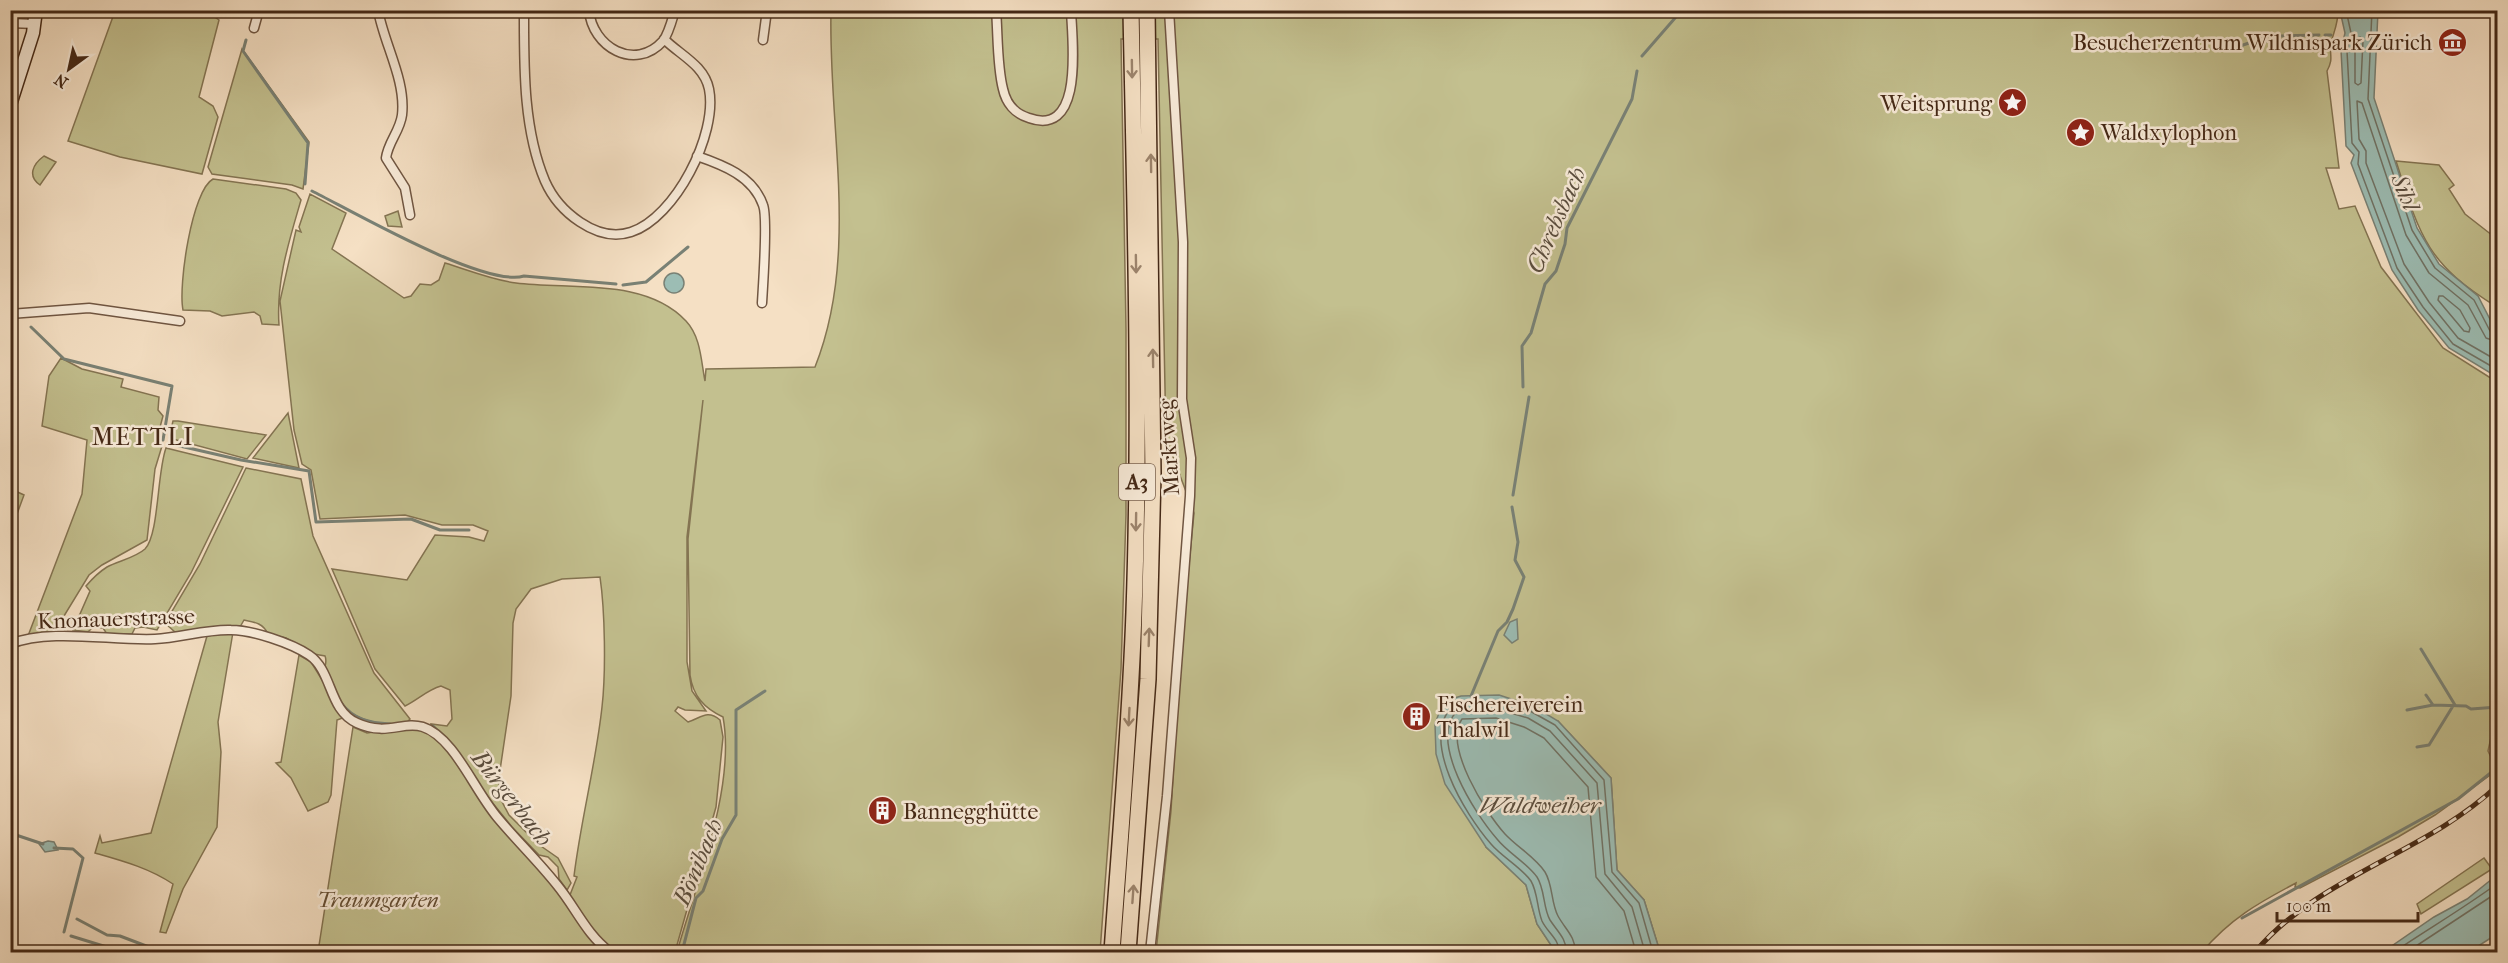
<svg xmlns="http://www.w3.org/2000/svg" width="2508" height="963" font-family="'IM FELL French Canon',serif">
  <rect width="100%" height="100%" fill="#f5e0c4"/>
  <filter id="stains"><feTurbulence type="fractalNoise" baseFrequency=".00333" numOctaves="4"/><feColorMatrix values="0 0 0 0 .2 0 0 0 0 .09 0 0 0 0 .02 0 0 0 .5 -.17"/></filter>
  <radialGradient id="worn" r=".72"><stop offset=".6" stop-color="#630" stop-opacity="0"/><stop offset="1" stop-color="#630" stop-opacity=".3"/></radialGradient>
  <path fill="#c3c08f" stroke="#847452" stroke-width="1.5" d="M115,11H206L219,20L199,97L213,106L218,117L202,174L120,157L68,141Z
    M831,11H2338C2338,24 2334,31 2331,43C2329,56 2334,58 2327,71L2339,168H2326L2339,209L2355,206L2381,267L2443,348L2497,382L2498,706L2488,751L2497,770L2435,815L2398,837L2300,888L2295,887L2296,883C2258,903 2230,919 2202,952H1660L1644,900L1617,870L1611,778L1558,721L1486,847L1526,885L1537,924L1553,948V952H1156L1171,811L1179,668L1194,513L1166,438L1158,39H1121L1126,329V515L1121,669L1100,952H677C696,884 736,787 723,717C704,708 693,696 690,675L688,539L703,400L687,537V662L692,691L706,711L685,710L678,707L675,711L688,722C701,718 707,709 720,720L723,737L716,807L675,952H318L353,727L367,733L416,726L440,740L496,818L568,900L577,877L574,876C581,819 596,763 602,707C606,672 605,611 600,577L562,579L531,589L516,609L513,623L511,696L499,777V796L509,815L538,844L558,858L571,883L567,890L559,879L558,867L548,857L539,855L512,827L432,728L431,724L447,726L452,719L450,690L441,686C427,690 419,699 405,706L375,669L332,569L407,580L435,535L469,537L484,541L488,531L473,525H442L405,515L320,519L311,470L302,464L294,430L280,301L296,230L301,232L299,227L310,194L346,213L332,249L404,298L411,296L420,284L431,285L439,280L445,263C468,270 492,280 516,283C569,290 645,277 686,321C701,337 701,361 705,381L706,369L815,367C860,254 828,129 831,11Z
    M242,49L309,142L303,189L292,185L212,174L208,167Z
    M44,156L56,162L40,185C27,176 33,164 44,156Z
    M2396,161L2439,165L2454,185L2449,189L2465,214L2497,239V307C2427,264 2420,237 2396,161Z
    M213,179L286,189L296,193L301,200C289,241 276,281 279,325L262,324L260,316L254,312L222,316L210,311L183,310C178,286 192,190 213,179Z
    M398,211L402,227L388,226L385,216Z
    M61,358L82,369L123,379L121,387L159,397L158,410L163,416L156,442L162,446L155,469L147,540L102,565L89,575L53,634L28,636L82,494L87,440L42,426L49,376Z
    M288,413L299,468L253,458Z
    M173,421H178L266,435L247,459L169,438Z
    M166,448L243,467L191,573L157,630L143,627L135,628L132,634H107L103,628L93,627L88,632L73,630L90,591L86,586C92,579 99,572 107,567C118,561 135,558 145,549C159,535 157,472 166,448Z
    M246,468L301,479L313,536L374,673L410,719L404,726C363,723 339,717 325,674C323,667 328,663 325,656L314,654L286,638L268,634C263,623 254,622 244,620L240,627L230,626L176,633L165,623L200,564Z
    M11,489L24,495L17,514L11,520Z
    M233,632L218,722L221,752L217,827L183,889L166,933L160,932L173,884C149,868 123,861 95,853L100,836L102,843L151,833L207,636Z
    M299,655L311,662L345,717L337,720L331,795L328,802L308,811L291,778L276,763L281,762Z
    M2484,858L2492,869L2421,914L2417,904Z"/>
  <path fill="#9cbdb4" stroke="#798175" stroke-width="1.5" d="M2340,11H2378L2374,98L2417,228L2439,264L2478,296L2497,333V377L2449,348L2418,310L2392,270L2351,163L2354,155L2346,146L2341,50L2345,33Z
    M664 283a10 10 0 1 1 20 0a10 10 0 1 1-20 0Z
    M1517,619L1518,639L1512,643L1504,635L1510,622Z
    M1499,695L1533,706L1558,721L1611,778L1617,870L1644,900L1660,952H1553V948L1537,924L1526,885L1486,847L1445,784L1436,754L1435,724L1440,710L1448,700L1461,696Z
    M48,841L54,842L58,850L45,852L39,844Z
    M2497,875V934L2469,952H2383L2434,917L2467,899Z"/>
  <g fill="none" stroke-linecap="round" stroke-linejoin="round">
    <path stroke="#707265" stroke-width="1.5" d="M2346,10L2351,33L2347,51L2352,143L2359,152L2358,164L2397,268L2423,307L2453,344L2498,370
      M2372,10L2368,99L2412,230L2435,268L2474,300L2490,331L2498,334
      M2360,37L2363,40L2361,83L2358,85L2355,83V51Z
      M2439,296H2443L2460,310L2470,328L2469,332L2464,331L2438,300Z
      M2498,342L2486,338L2468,305L2429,273L2406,235L2362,103L2357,101L2359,139L2366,151V163L2404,264L2429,302L2458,338L2498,361
      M1559,952C1560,940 1547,932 1542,921C1537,909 1538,893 1531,881C1521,867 1502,857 1491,844C1465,814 1419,740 1453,705L1498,701L1530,711L1555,725L1604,780L1612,872L1639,903L1653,952
      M1566,952C1567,939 1557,931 1550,920C1543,908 1545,889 1537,877C1526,862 1508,853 1497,839C1475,814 1428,741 1457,711L1497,709L1528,718L1550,731L1597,783L1605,874L1632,907L1645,952
      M1575,952C1576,937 1565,929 1558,916C1551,903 1553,885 1545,872C1535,857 1517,847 1505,834C1486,813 1443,746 1462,719L1496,718L1524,727L1544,738L1588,787L1596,877L1624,911L1636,952
      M2394,952C2428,929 2464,908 2498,883
      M2407,952L2498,892"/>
    <path stroke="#798175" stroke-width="3" d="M2325,35H2331
      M246,40L243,51L308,143L305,184
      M2231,49L2261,39L2269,42L2280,36L2319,35
      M1642,56L1682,10
      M312,191C352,211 485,288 524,276L616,284
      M623,285L646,282L688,247
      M31,327L64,359L172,386L163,440
      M1523,387L1522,346L1531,333L1545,284L1556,271L1565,244L1567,228L1632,99L1637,71
      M171,444L241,460L309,471L316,522L411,519L440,530H469
      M1513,495L1529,397
      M2421,649L2455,705
      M2426,695L2433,705
      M1473,699L1471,696L1498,631L1507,622L1513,609L1524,577L1515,560L1518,542L1512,507
      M341,703C354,720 370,723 390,724
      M2407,710L2433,705L2466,706L2471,709L2498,707
      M433,726L438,731
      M2417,747L2429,745L2453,706
      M10,833L43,844
      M54,848L73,849L83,858L64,932
      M2242,918L2458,799L2498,767
      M77,919L107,935L120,936L162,952
      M71,936L123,952
      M682,952L696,898L703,891L722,839L736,815V710L765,691
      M2201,952L2204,947"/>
    <defs>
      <path id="street" d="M378,10C384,44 406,80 402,115C400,131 388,142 386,158L405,188L410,215
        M524,10C524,66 523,129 545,181C552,197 565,212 580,222C595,232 613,238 631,232C675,218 718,134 709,89C704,65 680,55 664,39
        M589,10C592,47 635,72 663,41C669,33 672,20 675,10
        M996,10C998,34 997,66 1003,89C1006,103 1015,114 1029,118C1085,138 1072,39 1071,10
        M10,23L35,24
        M254,28L259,10
        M763,40L767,10
        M697,156C723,165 753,176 763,205C768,217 763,285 762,303
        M10,314L89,308L180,321
        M10,644C52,628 110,641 155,639C180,638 206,629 231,630C252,630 291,643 309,655C333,671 328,710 357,723C399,742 413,703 451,749C468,770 480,796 497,817C516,840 538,861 557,885C576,908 586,934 610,952
        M1150,952L1167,796L1190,496L1191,458L1182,399L1183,242L1169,10"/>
      <path id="secondary" d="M10,105L33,33L36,10"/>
      <path id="highway" d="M1112,952C1120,839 1130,726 1134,612C1141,412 1135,211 1131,10
        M1128,952L1148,679L1153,474L1147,10"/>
    </defs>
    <use href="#street" stroke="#705642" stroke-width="11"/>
    <use href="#secondary" stroke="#442816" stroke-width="15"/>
    <use href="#highway" stroke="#442816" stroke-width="18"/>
    <use href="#street" stroke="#f8ebd9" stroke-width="8"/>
    <use href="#secondary" stroke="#f8ebd9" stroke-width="12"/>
    <use href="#highway" stroke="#f5e0c4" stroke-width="15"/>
    <defs>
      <path id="rail" d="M2255,952C2320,875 2425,854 2498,785"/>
    </defs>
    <use href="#rail" stroke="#442816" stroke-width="5"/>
    <use href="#rail" stroke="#f8ebd9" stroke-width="3" stroke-dasharray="9" stroke-linecap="butt"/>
  </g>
  <defs><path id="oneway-shaft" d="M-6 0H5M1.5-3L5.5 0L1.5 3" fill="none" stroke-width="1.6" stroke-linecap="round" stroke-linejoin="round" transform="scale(1.5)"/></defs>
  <g stroke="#9c846d">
    <use href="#oneway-shaft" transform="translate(1132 69) rotate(89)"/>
    <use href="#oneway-shaft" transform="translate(1151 163) rotate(-91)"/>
    <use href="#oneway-shaft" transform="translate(1136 264) rotate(89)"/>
    <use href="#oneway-shaft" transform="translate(1153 358) rotate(-91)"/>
    <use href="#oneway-shaft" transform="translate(1136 522) rotate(91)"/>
    <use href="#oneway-shaft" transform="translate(1149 637) rotate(-88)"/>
    <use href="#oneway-shaft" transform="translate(1129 717) rotate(93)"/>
    <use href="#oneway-shaft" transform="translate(1133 894) rotate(-86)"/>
  </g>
  <defs>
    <symbol id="museum-disc" viewBox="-11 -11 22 22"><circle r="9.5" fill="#8f2418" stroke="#f8ebd9"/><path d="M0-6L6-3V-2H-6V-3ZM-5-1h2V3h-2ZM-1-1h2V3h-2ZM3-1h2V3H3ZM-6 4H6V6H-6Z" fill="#fff"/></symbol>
    <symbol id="sight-disc" viewBox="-11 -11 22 22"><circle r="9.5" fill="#8f2418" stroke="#f8ebd9"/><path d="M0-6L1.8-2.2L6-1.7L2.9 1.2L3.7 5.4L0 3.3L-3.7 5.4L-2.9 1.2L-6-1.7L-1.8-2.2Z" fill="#fff"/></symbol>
    <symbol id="building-disc" viewBox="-11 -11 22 22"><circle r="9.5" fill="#8f2418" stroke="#f8ebd9"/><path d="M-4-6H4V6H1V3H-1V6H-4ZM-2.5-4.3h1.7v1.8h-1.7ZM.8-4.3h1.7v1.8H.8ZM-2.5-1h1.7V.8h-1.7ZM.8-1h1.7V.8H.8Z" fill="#fff"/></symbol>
  </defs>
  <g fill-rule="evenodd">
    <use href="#museum-disc" x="2436" y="26" width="33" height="33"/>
    <use href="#sight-disc" x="1996" y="86" width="33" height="33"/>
    <use href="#sight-disc" x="2064" y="116" width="33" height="33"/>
    <use href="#building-disc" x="1400" y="700" width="33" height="33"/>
    <use href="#building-disc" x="866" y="794" width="33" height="33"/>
  </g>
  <g text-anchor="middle" stroke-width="5" stroke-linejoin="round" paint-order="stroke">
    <rect fill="#f8ebd9" stroke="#7a6250" stroke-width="1.5" x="1119" y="464" width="36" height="36" rx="4.5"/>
    <g font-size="21" font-weight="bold" fill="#442816">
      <text x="1137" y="489">A3</text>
    </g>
    <g font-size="22" fill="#442816" stroke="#f8ebd9" text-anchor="start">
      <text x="2432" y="50" text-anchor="end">Besucherzentrum Wildnispark Zürich</text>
      <text x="1992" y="111" text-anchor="end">Weitsprung</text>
      <text x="2101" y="140">Waldxylophon</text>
      <text x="1437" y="712">Fischereiverein<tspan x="1437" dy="25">Thalwil</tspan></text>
      <text x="903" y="819">Bannegghütte</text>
    </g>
    <g font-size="22" fill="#442816" stroke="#f8ebd9">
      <text transform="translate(1168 447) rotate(-94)" y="8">Marktweg</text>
      <text transform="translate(116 618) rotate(-2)" y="8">Knonauerstrasse</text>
    </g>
    <g font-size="22" font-style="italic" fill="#644e34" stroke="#f8ebd9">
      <text x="378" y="907">Traumgarten</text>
    </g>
    <g font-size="24" font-style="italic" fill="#5a4d3e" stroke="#f8ebd9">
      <text transform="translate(2405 192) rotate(67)" y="8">Sihl</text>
      <text transform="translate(1556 220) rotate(-66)" y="8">Chrebsbach</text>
      <text transform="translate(512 798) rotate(52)" y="8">Bürgerbach</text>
      <text x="1540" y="813">Waldweiher</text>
      <text transform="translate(698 862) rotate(-67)" y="8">Bönibach</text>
    </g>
    <g font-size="24" letter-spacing="1.5" fill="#442816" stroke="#f8ebd9">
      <text x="143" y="445">METTLI</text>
    </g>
  </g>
  <rect width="2508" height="963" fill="none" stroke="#f5e0c4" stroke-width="36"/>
  <rect x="12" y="12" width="2484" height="939" fill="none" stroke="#442816" stroke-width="3"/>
  <rect x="18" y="18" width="2472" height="927" fill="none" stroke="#442816" stroke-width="1.5"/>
  <g transform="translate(69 69) rotate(213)" stroke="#f8ebd9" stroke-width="4.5" paint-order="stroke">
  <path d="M0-4.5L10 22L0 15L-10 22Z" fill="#442816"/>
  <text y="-9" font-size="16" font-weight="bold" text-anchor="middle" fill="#442816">N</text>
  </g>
  <path d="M2277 912v9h141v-9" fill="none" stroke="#442816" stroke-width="3"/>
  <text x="2286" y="912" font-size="18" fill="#442816" stroke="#f8ebd9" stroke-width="4.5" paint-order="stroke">100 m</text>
  <rect width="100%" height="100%" filter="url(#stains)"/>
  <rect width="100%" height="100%" fill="url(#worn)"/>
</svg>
